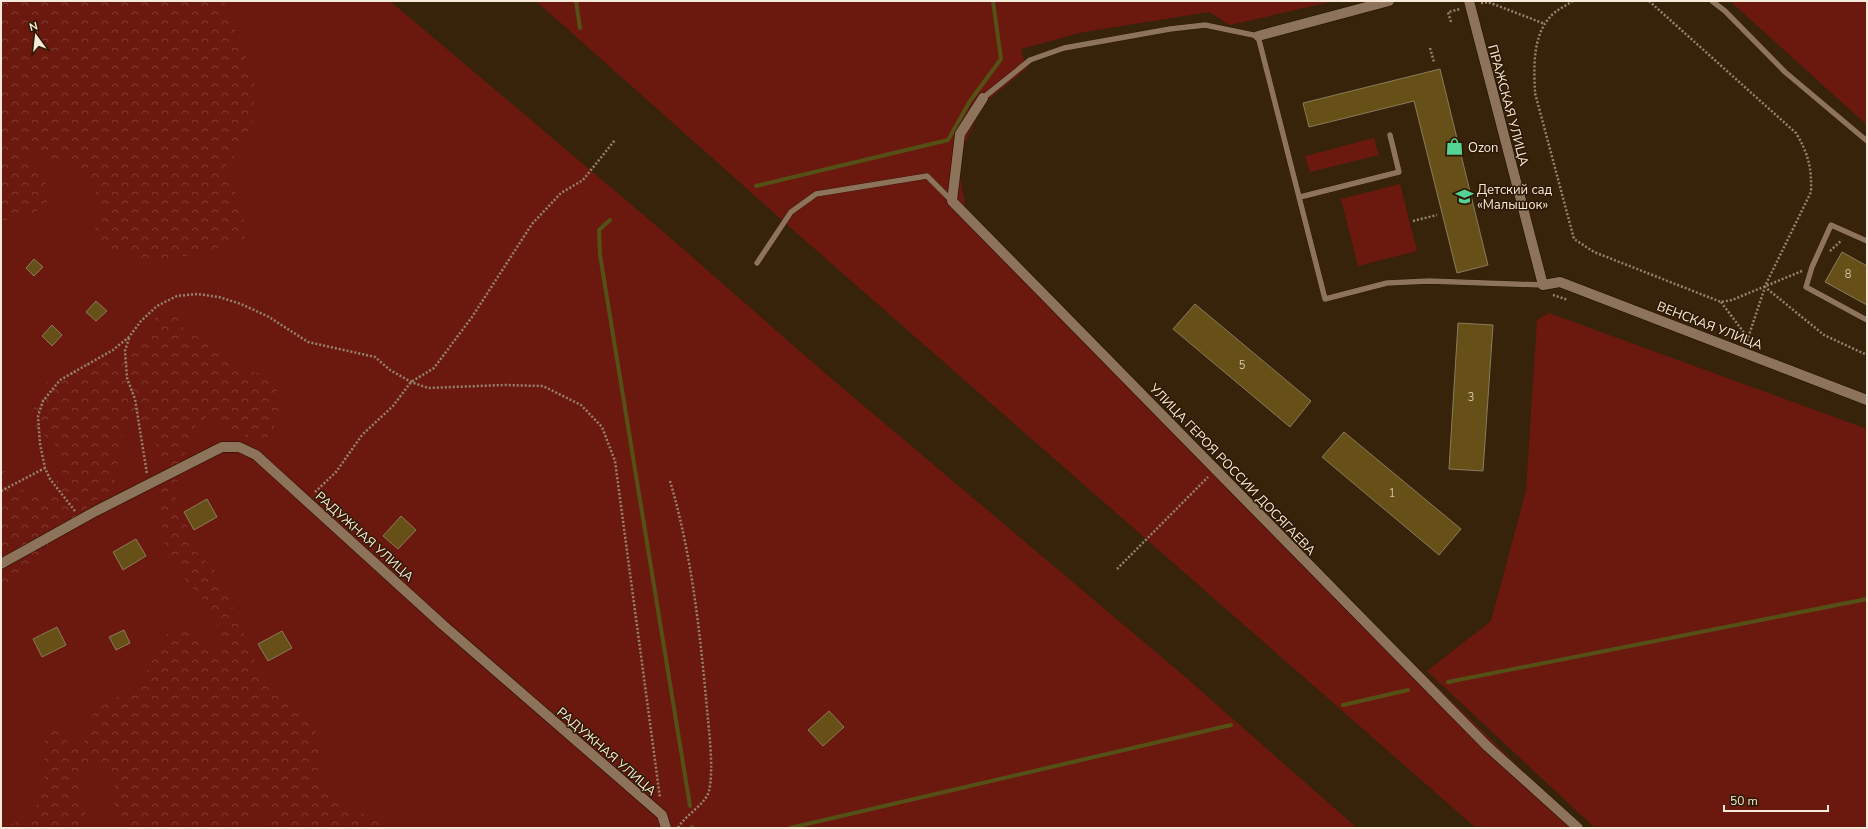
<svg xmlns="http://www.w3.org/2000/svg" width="1868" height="829" font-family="'Nunito Sans',sans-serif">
  <defs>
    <pattern id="forest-crowns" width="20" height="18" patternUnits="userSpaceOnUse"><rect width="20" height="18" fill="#6b190f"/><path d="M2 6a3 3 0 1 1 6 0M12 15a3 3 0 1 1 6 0" fill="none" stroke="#813b31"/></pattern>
  </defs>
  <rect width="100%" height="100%" fill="#37220a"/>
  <path fill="#6b190f" d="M1,1H390L666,234L826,374L1183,675L1357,828H1Z
    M536,1H1335L1230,25L1209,12L1084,32L1021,49L1026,69L984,103L963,147L960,176L965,205L955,212L1581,828H1476L800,236Z
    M1730,1H1867V125Z
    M1374,138L1379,155L1310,172L1305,156Z
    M1400,184L1417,251L1358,266L1341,199Z
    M1549,313L1867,429V828H1595L1427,671L1491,621L1526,491L1537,320Z"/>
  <path fill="url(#forest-crowns)" d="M1,1H224L255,80L252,135L225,167L243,210L245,238L206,253L148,261L110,248L98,241L95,227L100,200L93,187L73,166L36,153L25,162L47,185L49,200L29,218L3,220L1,219Z
    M157,315H177L181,326L219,351L232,366L276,378L279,418L263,445L208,416C182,433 189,450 180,475C178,480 174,485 172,489L188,528L192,548L214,570L229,599L265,685L310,720L325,752L315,777L324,789L358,811L395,828H271L272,814L262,804L253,814L247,828H131L112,801L116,775L91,765L80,774L78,787L90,828H7V826L32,815L44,790L45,738L55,728L66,735L68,748H82L94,711L141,682L166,635L177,628L190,627L205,648L217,653L220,640L215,613L168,560L161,520L160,457L152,431L139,418L127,426L121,440L115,481L108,492L74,517L42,561L16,579L1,593V460L9,484L35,495L48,494L63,472V459L57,446L36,428L29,416L43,393L45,384L88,362L127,361Z"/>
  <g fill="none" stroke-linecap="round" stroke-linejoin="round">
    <path stroke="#555015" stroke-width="4" d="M576,1L580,28
      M756,186L948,140L970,101L1001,59L993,1
      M610,220L599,230L600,255L690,806
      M1448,682L1867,599
      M1343,705L1408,690
      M692,827V828
      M790,828L1231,725"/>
  </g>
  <path fill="#675018" stroke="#897b5b" d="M1440,69L1488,265L1457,273L1414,101L1309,127L1303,103Z
    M1842,252L1867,266V305L1825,282Z
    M34,259L43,267L34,276L26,268Z
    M96,301L107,311L96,321L86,312Z
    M1195,304L1311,401L1290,427L1173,329Z
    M1458,323L1493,325L1483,471L1449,469Z
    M52,325L62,335L52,346L42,336Z
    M1344,432L1461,529L1439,555L1322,457Z
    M207,499L217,517L194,530L184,512Z
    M401,516L416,530L398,549L383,536Z
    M136,539L146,556L123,570L113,552Z
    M57,627L66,645L42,657L33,639Z
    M124,630L130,643L116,650L109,637Z
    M282,631L292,648L268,661L258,644Z
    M829,711L844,727L823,746L808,730Z"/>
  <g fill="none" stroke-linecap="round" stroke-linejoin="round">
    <defs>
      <path id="lane" d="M1712,1L1725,11L1785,72L1867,141
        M983,98L1030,60L1064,48L1170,29L1205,25L1258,36L1325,299L1387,283L1429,281L1543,285
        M1300,197L1399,172L1390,135
        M1867,241L1831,225L1812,267L1806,287L1867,320
        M757,263L791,212L816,194L927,176L952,201"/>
      <path id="street" d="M1469,1L1543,285L1560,282L1867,400
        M1258,36L1389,1
        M983,98L960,134L952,201L1487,746L1578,828
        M1,564L96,511L222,447H239L256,455L443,625L662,815L666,828"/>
    </defs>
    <use href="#lane" stroke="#1e0b00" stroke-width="6"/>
    <use href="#street" stroke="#1e0b00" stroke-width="11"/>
    <path stroke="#95836f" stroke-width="2.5" stroke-dasharray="2 2" stroke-linecap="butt" d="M1573,1C1565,6 1555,11 1550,17C1532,37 1534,69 1535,93L1574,239L1594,252L1721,302L1732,300L1802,271
      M1649,1L1796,133C1808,153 1812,168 1811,192L1765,286
      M1481,3L1488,2L1545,24
      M1451,22L1448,12L1460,9
      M1430,48L1434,62
      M1413,221L1437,215
      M1830,251L1842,240
      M1553,295L1568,300
      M1721,302L1748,338
      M129,338L125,351L127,378L135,399L147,474
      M1747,341L1765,287L1824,335L1867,355
      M670,481C692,555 700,633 707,709C709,732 714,769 709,791C706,804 685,815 678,828
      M1,491L45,468
      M315,492L336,472L362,435L393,406L411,382L434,368L472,317L532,224L561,193L583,180L615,140
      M75,511L50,479L45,468L40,444L38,416L43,401L60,380L113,350L129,337L141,321L157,306L177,296L197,294L219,297L241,304L269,317L308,342L375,357L390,370L411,382L428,388L504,385L543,386L581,405L602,427L615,461L660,798
      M1117,569L1208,477"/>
    <use href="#lane" stroke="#8c7359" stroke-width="5.5"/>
    <use href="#street" stroke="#8c7359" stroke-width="10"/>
  </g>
  <defs>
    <symbol id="shop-bare" viewBox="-9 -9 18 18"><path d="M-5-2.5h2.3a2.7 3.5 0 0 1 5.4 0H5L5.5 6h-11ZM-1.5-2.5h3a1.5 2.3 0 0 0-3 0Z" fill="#54d395" stroke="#2d1902" stroke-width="2.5" paint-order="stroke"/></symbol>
    <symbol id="school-bare" viewBox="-9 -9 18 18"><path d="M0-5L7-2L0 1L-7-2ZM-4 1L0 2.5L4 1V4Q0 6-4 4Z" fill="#54d395" stroke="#2d1902" stroke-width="2.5" paint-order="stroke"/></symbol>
  </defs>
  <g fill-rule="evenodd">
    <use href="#shop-bare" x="1442" y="134" width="25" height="25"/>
    <use href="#school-bare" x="1452" y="184" width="25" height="25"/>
  </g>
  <g text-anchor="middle" stroke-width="3" stroke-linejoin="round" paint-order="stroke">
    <g font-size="11" fill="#d4c4aa">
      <text x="1848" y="278">8</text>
      <text x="1242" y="369">5</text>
      <text x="1471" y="401">3</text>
      <text x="1392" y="497">1</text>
    </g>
    <g font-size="13" fill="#f8eadb" stroke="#2d1902">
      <text transform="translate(1509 105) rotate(75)" y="5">ПРАЖСКАЯ УЛИЦА</text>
      <text transform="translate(1710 325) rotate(21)" y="5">ВЕНСКАЯ УЛИЦА</text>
      <text transform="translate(1233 469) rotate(46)" y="5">УЛИЦА ГЕРОЯ РОССИИ ДОСЯГАЕВА</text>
      <text transform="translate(365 536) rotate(42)" y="5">РАДУЖНАЯ УЛИЦА</text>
      <text transform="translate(607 751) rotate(41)" y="5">РАДУЖНАЯ УЛИЦА</text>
    </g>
    <g font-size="13" fill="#f8eadb" stroke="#2d1902" text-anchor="start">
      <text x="1468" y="152">Ozon</text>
      <text x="1477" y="194">Детский сад<tspan x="1477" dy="15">«Малышок»</tspan></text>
    </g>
  </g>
  <rect width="1868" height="829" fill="none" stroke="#f8eadb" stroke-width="4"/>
  <g transform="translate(36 36) rotate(345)" stroke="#2d1902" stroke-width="3" paint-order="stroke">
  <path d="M0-3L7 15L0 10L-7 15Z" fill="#f8eadb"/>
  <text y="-6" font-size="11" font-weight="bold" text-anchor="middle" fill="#f8eadb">N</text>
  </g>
  <path d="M1724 805v6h104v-6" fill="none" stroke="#f8eadb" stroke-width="2"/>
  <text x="1730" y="805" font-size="12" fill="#f8eadb" stroke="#2d1902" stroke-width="3" paint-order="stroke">50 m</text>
</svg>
